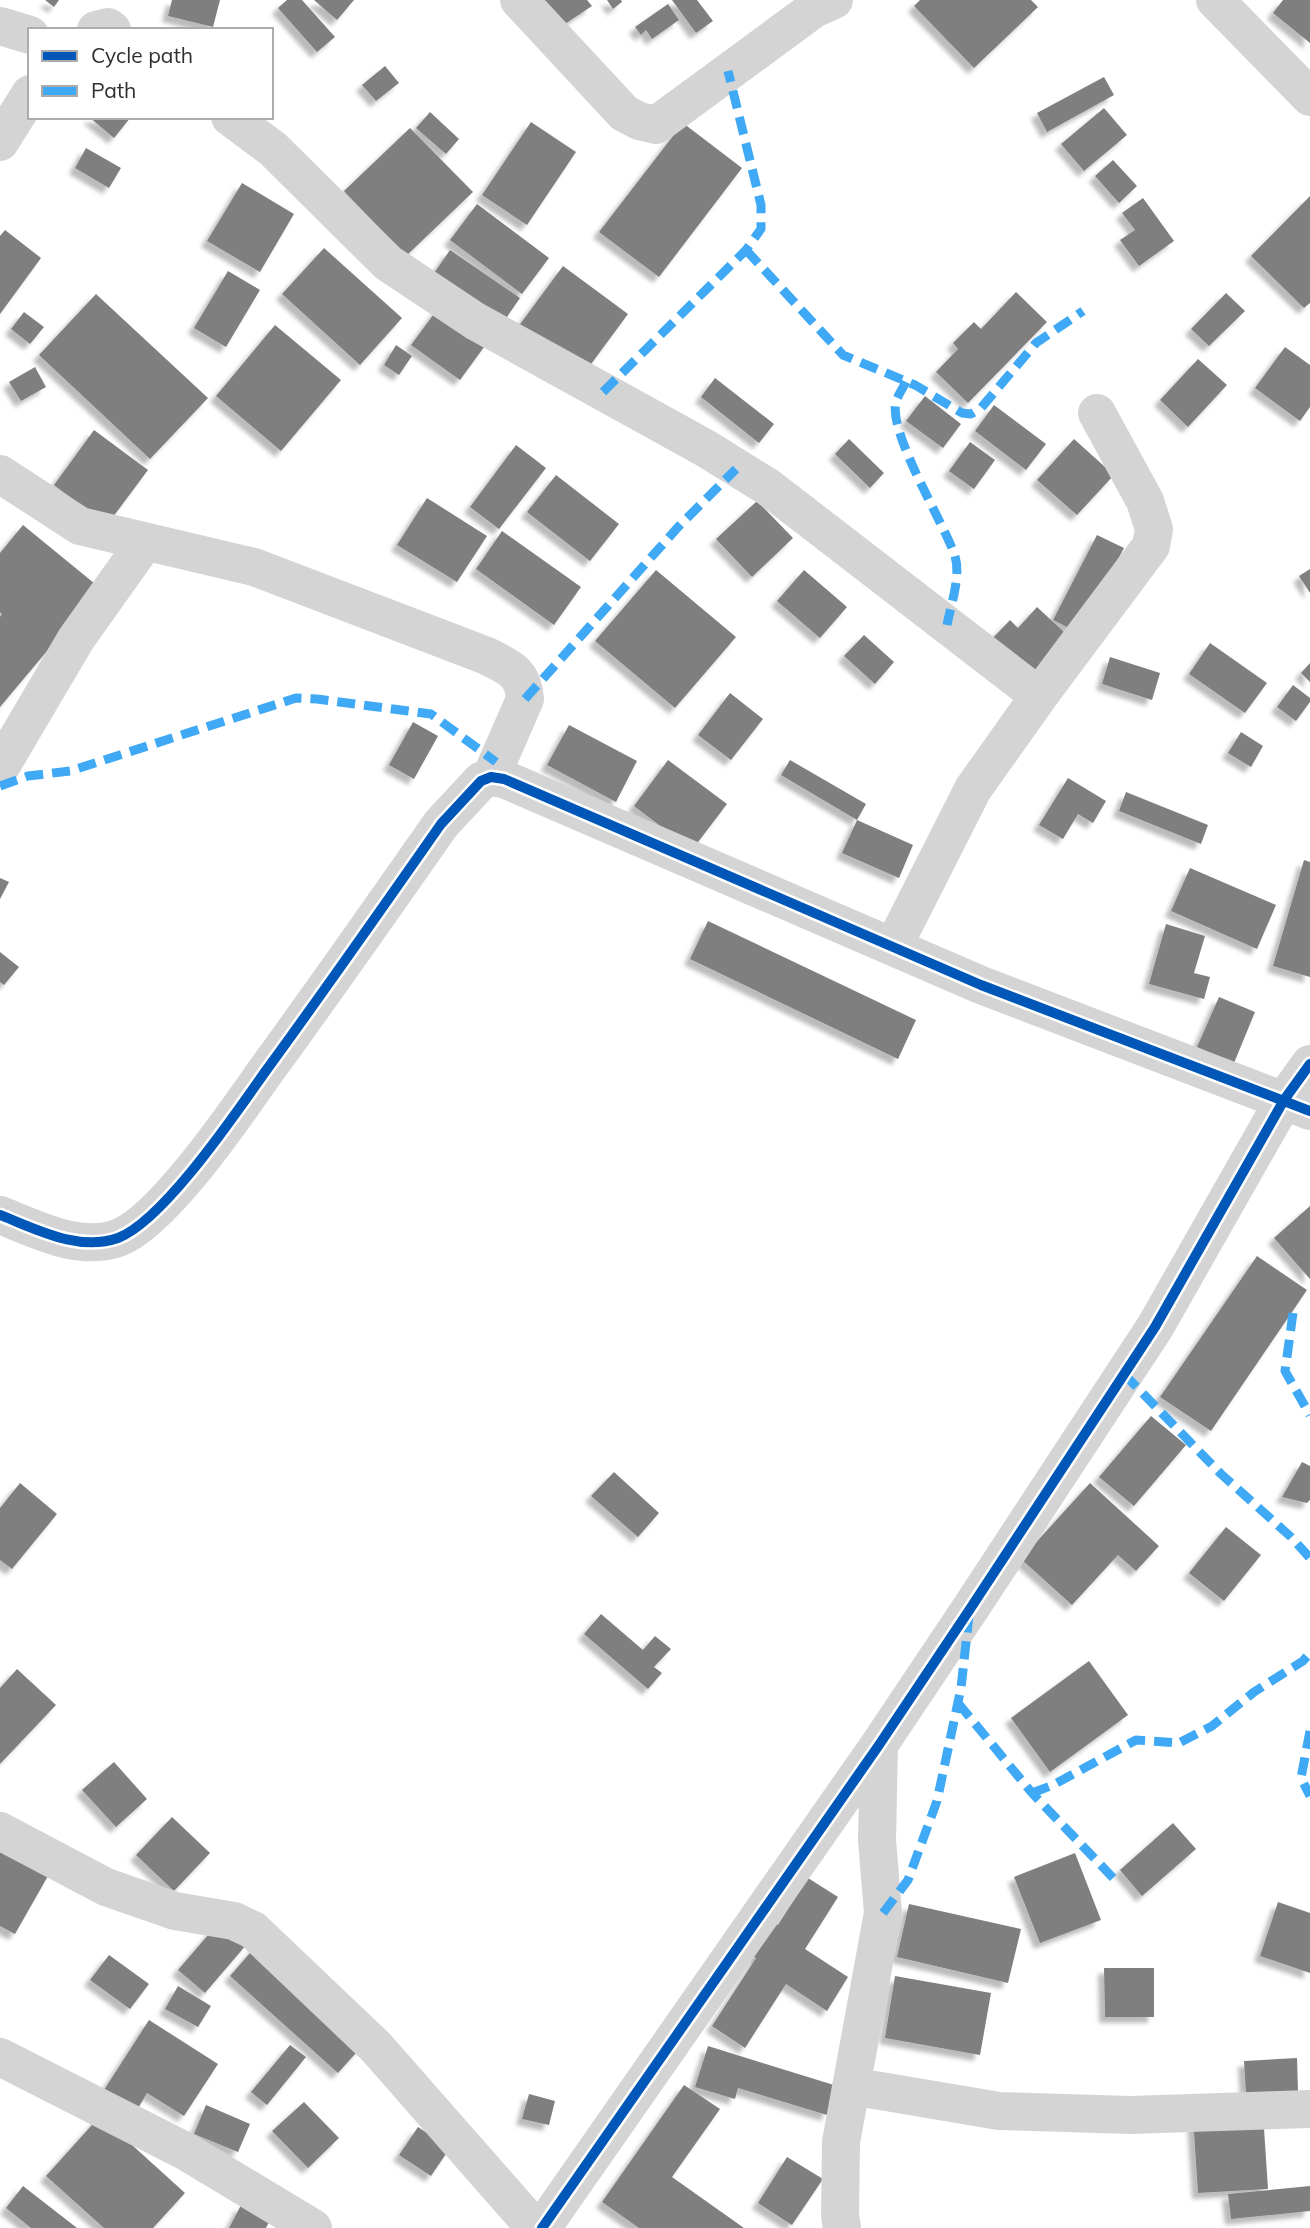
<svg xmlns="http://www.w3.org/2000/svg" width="1310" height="2228" font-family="Mulish,sans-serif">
  <defs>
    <filter id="shadow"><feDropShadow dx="-6" dy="6" stdDeviation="2" flood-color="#0004"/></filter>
  </defs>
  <rect width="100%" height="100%" fill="#fff"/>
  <path fill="#7f7f7f" filter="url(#shadow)" d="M45,0H59L54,7Z
    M172,0H220L213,27L168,16Z
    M287,0H302L335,37L317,52L278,8Z
    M314,0H354L337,20Z
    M541,0H587L592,6L559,28Z
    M607,0H621L622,2L613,9Z
    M672,0H697L713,21L696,33Z
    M920,0H1031L1038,7L974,68L914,6Z
    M1283,0H1310V43L1273,13Z
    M668,4L679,20L652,39L646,30L641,35L635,27Z
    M385,66L399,83L376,101L362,85Z
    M1104,77L1114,95L1047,132L1037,113Z
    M1104,108L1127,135L1084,171L1061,144Z
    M430,112L459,139L446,154L416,128Z
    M89,117H131L114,138Z
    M531,122L576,152L527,225L482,195Z
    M683,123L742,168L659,277L599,232Z
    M410,128L473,192L406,256L344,191Z
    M86,148L121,168L109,188L75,168Z
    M1113,160L1137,186L1119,203L1095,176Z
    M242,183L294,214L260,272L207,241Z
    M1310,196V303L1304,308L1251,256Z
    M1143,198L1174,241L1139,266L1120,240L1135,230L1122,213Z
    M477,204L549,258L522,294L450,240Z
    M5,230L41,258L0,314V236Z
    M324,248L402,318L360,365L282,294Z
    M450,250L520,298L502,324L432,276Z
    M563,266L628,314L583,375L518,327Z
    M228,271L260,290L226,347L194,328Z
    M1016,292L1047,322L968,403L936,372L958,349L953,343L974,322L981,329Z
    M1226,293L1245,311L1209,346L1191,329Z
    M96,294L208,398L150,459L39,355Z
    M439,307L487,343L460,380L411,345Z
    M24,312L44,327L30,344L11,329Z
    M275,325L341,380L281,451L216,396Z
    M396,345L412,356L399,375L384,365Z
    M1285,347L1310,365V407L1300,421L1255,388Z
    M1198,359L1227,385L1188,427L1160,400Z
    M35,367L46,387L21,401L9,382Z
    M715,378L774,424L759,443L701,397Z
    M925,396L961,424L943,448L906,421Z
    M994,405L1046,444L1026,470L975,431Z
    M94,430L148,470L107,525L54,485Z
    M849,439L884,473L870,488L835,454Z
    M1074,439L1114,475L1077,515L1037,480Z
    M970,442L995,460L974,489L949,471Z
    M516,445L546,468L499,529L470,507Z
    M556,475L619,524L590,561L527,512Z
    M427,498L487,536L457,582L397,545Z
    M757,501L793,538L752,577L716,539Z
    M23,525L100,588L0,707V617L2,614L0,612V553Z
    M502,531L581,587L554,625L476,569Z
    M1097,535L1124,548L1079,633L1053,620Z
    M1310,569V593L1299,576Z
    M656,570L736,637L675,708L595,641Z
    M804,570L847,607L820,638L777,601Z
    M1037,607L1076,643L1038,685L990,641L1010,620L1018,628Z
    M864,635L894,662L875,684L844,656Z
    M1210,643L1267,683L1245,713L1189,674Z
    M1110,657L1160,673L1152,700L1102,684Z
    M1310,663V682L1301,673Z
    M1293,685L1310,698V702L1296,721L1277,707Z
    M730,693L763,719L731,760L698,735Z
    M413,722L438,736L414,779L389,765Z
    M569,725L637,761L616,802L547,765Z
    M1241,732L1263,746L1251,767L1228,753Z
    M668,760L727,804L692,850L634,806Z
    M790,760L866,804L857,820L781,775Z
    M1068,778L1106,801L1093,823L1078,814L1063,839L1039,825Z
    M1126,792L1208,825L1201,844L1119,811Z
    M857,820L913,845L899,878L842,853Z
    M1304,860L1310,862V977L1273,966Z
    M1190,868L1276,905L1257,949L1171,911Z
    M0,878L9,882L0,899Z
    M708,921L916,1020L898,1059L690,959Z
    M1166,924L1205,936L1194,973L1210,977L1204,999L1149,984Z
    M0,952L19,967L4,985L0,982Z
    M1219,997L1255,1012L1234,1063L1197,1047Z
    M1310,1206V1279L1274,1238Z
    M1257,1256L1307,1290L1211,1431L1160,1397Z
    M1151,1416L1186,1445L1134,1506L1099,1477Z
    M1302,1462L1310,1466V1500L1307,1503L1282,1497Z
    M614,1472L659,1513L638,1537L591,1496Z
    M20,1483L57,1514L12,1569L0,1560V1508Z
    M1090,1483L1159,1546L1136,1571L1118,1555L1072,1605L1021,1559Z
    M1226,1527L1261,1555L1224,1601L1189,1573Z
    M601,1614L643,1650L655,1636L671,1649L654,1667L662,1673L648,1689L584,1634Z
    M1089,1661L1128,1715L1050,1772L1011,1718Z
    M17,1669L56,1705L0,1764V1688Z
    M114,1762L147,1799L116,1827L82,1790Z
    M172,1817L210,1853L174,1891L136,1855Z
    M1173,1823L1196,1849L1142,1896L1120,1870Z
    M0,1850L48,1876L15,1934L0,1926Z
    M1075,1853L1101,1920L1040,1943L1014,1877Z
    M808,1878L838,1897L805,1949L848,1977L827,2011L786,1984L745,2048L712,2026L756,1958L744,1950L766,1917L778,1925Z
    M1278,1902L1310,1913V1973L1260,1956Z
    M909,1904L1021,1929L1008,1983L897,1957Z
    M220,1921L247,1944L205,1993L178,1970Z
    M256,1946L364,2044L338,2073L230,1976Z
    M109,1955L149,1984L130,2009L90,1980Z
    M1104,1968H1154V2017H1105Z
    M895,1976L991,1993L980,2055L885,2038Z
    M178,1986L211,2006L198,2027L165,2009Z
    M149,2020L218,2064L184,2116L147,2093L137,2110L104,2090Z
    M290,2045L306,2057L267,2105L251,2092Z
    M708,2046L837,2086L827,2115L738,2088L735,2099L695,2087Z
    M1297,2058L1298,2091L1246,2094L1244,2061Z
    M684,2085L720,2109L672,2177L744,2228H639L602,2202Z
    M529,2094L555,2101L549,2125L522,2119Z
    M304,2102L339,2138L308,2168L272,2131Z
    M206,2105L250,2124L238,2152L194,2134Z
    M1263,2113L1268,2189L1198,2193L1193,2117Z
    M100,2116L185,2193L153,2228H104L46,2176Z
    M418,2127L450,2148L431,2176L399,2155Z
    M787,2157L823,2179L792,2225L758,2203Z
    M23,2186L77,2228H31L6,2208Z
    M1310,2186V2211L1231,2219L1228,2194Z
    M241,2205L270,2220L266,2228H229Z"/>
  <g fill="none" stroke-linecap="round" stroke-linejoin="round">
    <path stroke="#d4d4d4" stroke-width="38" d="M519,0L624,113L639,121L656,125L814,9L834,0
      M1215,0L1310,97
      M0,26L30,35
      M96,30L108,27L112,30
      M230,117L273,149L388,263L475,321L705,448L768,487L1039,696
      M0,142L30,94
      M0,474L80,526L254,567L487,656C509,668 523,671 525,699L491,777
      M0,768L76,639L145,542
      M893,947L973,789L1039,696L1151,546L1154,529L1145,501L1097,413
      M0,1215C36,1229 78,1252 118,1238C163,1221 236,1113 265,1072C325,990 383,907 441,824L481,781L491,777L504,779L981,985L1310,1111
      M0,1831L106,1887L175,1911L234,1921L253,1930L376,2047L535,2228
      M0,2057L185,2151L313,2228
      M851,2086L999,2111L1131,2115L1310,2109
      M542,2228L879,1745L970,1609L1155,1327L1284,1100L1310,1064
      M842,2228L840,2215L841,2142L883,1913L877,1840L879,1745"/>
    <path stroke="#3fa9f5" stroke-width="9" stroke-dasharray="18 9" stroke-linecap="butt" d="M746,250L843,355L915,385L962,413L971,414L981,408L1036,343L1083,311
      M906,382C903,388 898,395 896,402C888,433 944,523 955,556C961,577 951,604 947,625
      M603,392L746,250L761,229V205L728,71
      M525,699L679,526L736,469
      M0,786L28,776L70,771L296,698L317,699L431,714L496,762
      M1293,1313L1285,1371L1310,1415
      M1124,1374L1221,1474L1291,1537L1310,1558
      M958,1703L1032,1793L1115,1880
      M1310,1731L1301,1778L1310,1796
      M1032,1793L1053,1785L1136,1740L1179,1743L1212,1726L1254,1692L1303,1661L1310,1653
      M883,1913L908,1880L937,1801L961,1688L969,1616"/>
    <defs>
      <path id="cycleway" d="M0,1215C36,1229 78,1252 118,1238C163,1221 236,1113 265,1072C325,990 383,907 441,824L481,781L491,777L504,779L981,985L1310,1111
        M542,2228L879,1745L970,1609L1155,1327L1284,1100L1310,1064"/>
    </defs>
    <use href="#cycleway" stroke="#fff" stroke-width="15"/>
    <use href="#cycleway" stroke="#0057b8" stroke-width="10"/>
  </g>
  <rect x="28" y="28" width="245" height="91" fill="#ffffff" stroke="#acacac" stroke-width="2"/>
  <rect x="42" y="51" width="35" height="10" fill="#0057b8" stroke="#acacac" stroke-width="2"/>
  <text x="91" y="63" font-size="21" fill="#2f2f2f">Cycle path</text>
  <rect x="42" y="86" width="35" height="10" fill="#3fa9f5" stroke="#acacac" stroke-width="2"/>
  <text x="91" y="98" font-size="21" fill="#2f2f2f">Path</text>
</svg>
